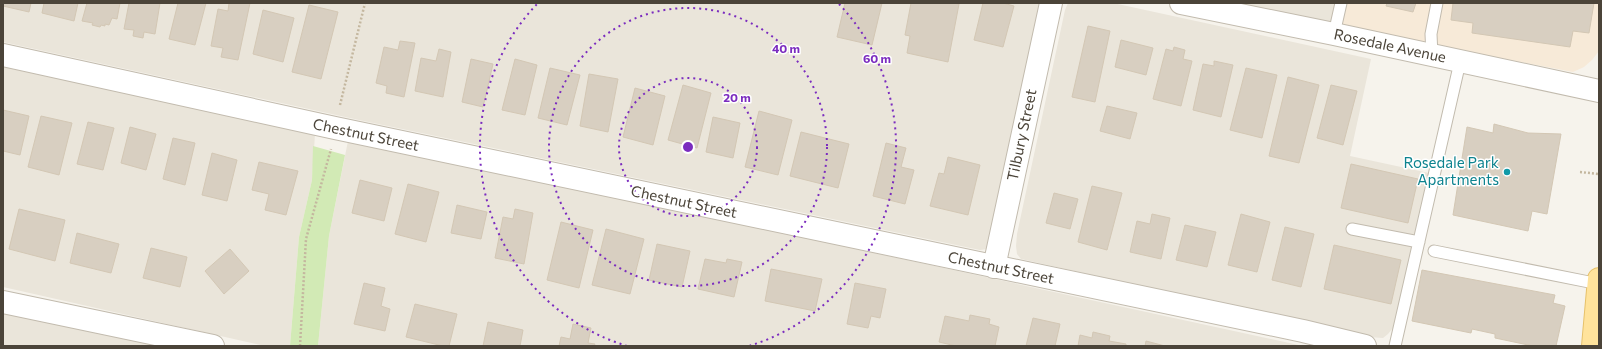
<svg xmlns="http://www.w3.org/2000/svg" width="1602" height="349" font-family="Commissioner,sans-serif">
  <rect width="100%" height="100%" fill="#f6f3ec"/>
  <path fill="#eae5da" d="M3,3H1045L987,249L980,250L359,120L3,42Z
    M1068,3H1113L1371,59L1350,156L1429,173L1393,328L1388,334L1383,338L1369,337L1021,259L1017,254L1016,246L1017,234L1065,10Z
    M1232,3H1338L1334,24Z
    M3,67L315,134L312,180L299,237L290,346H265L3,287Z
    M348,141L700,215L1303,346H318L329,236Z
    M3,311L164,346H3Z"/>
  <path fill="#f7ead8" d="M1338,3H1599V51L1592,60L1584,67L1573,72L1485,55L1334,24Z"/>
  <path fill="#d2eab5" d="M313,146L345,155L329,236L318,346H290L299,237L312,180Z"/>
  <path fill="#d8cfc1" stroke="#d3c7b4" d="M3,3H31L29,12L3,6Z
    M44,3H78L74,21L42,13Z
    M87,3H120L117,19L112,18L109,25L105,24V26L101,25L100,27L92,25L93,23L82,21Z
    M129,3H160L155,34L144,32L143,38L133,36L134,30L124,29Z
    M178,3H206L195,45L169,39Z
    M229,3H250L238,60L221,57L223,48L211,46L218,9L228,11Z
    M845,3H882L872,45L837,37Z
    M911,3H952L959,4L948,62L907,53L910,36L905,35Z
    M983,3H1003L1014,6L1003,47L974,40Z
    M1387,3H1416L1413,12L1386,6Z
    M1453,3H1594L1589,33L1573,31L1570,47L1472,33L1473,23L1451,20Z
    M309,5L338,12L321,79L292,72Z
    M263,10L294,18L283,62L253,54Z
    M1088,26L1110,31L1095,102L1072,97Z
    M1121,40L1153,48L1146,75L1115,67Z
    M400,41L415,43L404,97L386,93L387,86L376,83L384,47L398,50Z
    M1174,47L1185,50L1183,59L1192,61L1181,106L1153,99L1166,49L1173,51Z
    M439,49L451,52L443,97L415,91L421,58L436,61Z
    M471,59L493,64L483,107L462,102Z
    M515,59L537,65L525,115L502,110Z
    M1214,61L1233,65L1221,117L1193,110L1203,64L1214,66Z
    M550,68L580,75L567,125L538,118Z
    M1246,68L1277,75L1262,138L1230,130Z
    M589,74L618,79L608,132L580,126Z
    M1288,77L1319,85L1299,163L1269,156Z
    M683,85L711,93L697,148L668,140Z
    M1331,85L1357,91L1343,145L1317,138Z
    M635,88L665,96L653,145L623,137Z
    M1107,106L1137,113L1130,139L1100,131Z
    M3,110L29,116L20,155L3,151Z
    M759,111L792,120L778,175L745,167Z
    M41,116L72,123L59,175L28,167Z
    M713,117L740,123L733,158L706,152Z
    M88,122L114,128L103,170L77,164Z
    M1494,124L1528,133L1561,134L1547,214L1532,211L1528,231L1453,215L1467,127L1493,133Z
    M130,127L156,134L146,170L121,163Z
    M801,132L849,144L838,188L790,176Z
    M173,138L195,143L185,185L163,179Z
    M886,143L906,148L901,167L914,170L905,204L873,196Z
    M212,153L237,160L227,201L202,195Z
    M948,157L980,165L968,215L930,206L939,173L944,174Z
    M259,162L298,171L286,215L265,210L269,194L252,190Z
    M1351,164L1418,179L1408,223L1341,208Z
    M360,180L392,188L384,221L352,213Z
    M408,184L439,192L426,242L395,234Z
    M1092,186L1122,193L1107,250L1078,242Z
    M1054,193L1078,199L1070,229L1046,223Z
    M457,205L487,212L481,239L451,233Z
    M19,209L65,220L55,261L9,249Z
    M515,209L533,213L524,264L495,258L503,217L513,219Z
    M1152,214L1170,218L1161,259L1130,252L1137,221L1150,224Z
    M1241,214L1270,222L1257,272L1228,265Z
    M561,222L593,230L579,288L547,280Z
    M1185,225L1216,232L1207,267L1176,260Z
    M1285,227L1314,234L1301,287L1272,280Z
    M606,229L644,239L630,294L592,285Z
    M77,233L119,244L111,273L70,263Z
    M657,244L690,251L682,287L649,280Z
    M1334,245L1401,260L1391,304L1324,289Z
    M151,248L187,257L180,287L143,278Z
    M230,249L249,271L224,294L205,271Z
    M705,259L726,263L727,259L742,262L734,297L698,289Z
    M771,269L822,279L815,311L765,301Z
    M1422,270L1555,295L1553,303L1565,306L1556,346H1533L1495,338V334L1472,329L1471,333L1412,321Z
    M364,283L385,288L381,306L390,309L385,331L354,324Z
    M855,283L886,289L880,318L871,316L868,328L847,324Z
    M415,304L457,314L449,346H443L406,337Z
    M970,315L990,319L989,324L999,327L995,346H956L939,342L945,316L969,321Z
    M1033,318L1060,324L1055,346H1026Z
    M488,322L523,330L520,346H483Z
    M573,324L591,328L588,343L595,344L594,346H559L561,337L570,339Z
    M1093,332L1110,336L1109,341L1126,344V346H1078L1080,335L1092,338Z
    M1146,341L1165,346H1145Z"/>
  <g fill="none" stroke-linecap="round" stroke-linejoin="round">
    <defs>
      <path id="lane" d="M1334,34L1341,3
        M1432,56L1431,34L1437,3
        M1352,229L1419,242
        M1434,251L1599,284
        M1395,346L1460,62"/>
      <path id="street" d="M1181,3L1334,34L1599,91
        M3,55L335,128L1303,331L1365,346
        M994,267L1051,3
        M3,302L213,346"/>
      <path id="primary" d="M1593,346L1599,279"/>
    </defs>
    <use href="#lane" stroke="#c2bbae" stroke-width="13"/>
    <use href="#street" stroke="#c2bbae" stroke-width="24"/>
    <use href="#primary" stroke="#e6c16a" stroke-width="24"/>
    <path stroke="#c4b79f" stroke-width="2.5" stroke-dasharray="2 2" stroke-linecap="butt" d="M340,105L365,3
      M1580,172L1599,174
      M300,346L306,239L331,149"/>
    <use href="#lane" stroke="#fff" stroke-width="11"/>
    <use href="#street" stroke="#fff" stroke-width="22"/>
    <use href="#primary" stroke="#ffe39c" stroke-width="22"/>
  </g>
  <g fill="none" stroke="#7b2cbf" stroke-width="2" stroke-dasharray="2 4">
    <circle cx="688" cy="147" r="69"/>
    <circle cx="688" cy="147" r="139"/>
    <path d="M627 346A208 208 0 0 1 537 4M839 4A208 208 0 0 1 749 346"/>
  </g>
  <circle fill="#0f9aa8" stroke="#fff" stroke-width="1.5" cx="1507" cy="172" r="4"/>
  <g text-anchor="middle" stroke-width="3" stroke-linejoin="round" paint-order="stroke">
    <g font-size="15" fill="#4b4439" stroke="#fff">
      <text transform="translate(1390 46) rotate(12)" y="5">Rosedale Avenue</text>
      <text transform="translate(366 135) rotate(12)" y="5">Chestnut Street</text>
      <text transform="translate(1022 135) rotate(-78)" y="5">Tilbury Street</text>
      <text transform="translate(684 202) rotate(12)" y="5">Chestnut Street</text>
      <text transform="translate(1001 268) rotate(12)" y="5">Chestnut Street</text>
    </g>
    <g font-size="15" fill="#0d838f" stroke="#fff" text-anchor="end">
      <text x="1499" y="168">Rosedale Park<tspan x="1499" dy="17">Apartments</tspan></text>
    </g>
  </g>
  <circle cx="688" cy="147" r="6" fill="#7b2cbf" stroke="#fff" stroke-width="2"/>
  <g font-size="12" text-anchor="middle" font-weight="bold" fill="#7b2cbf" stroke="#fff" stroke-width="3" stroke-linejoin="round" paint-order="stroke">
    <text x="786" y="53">40 m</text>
    <text x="877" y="63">60 m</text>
    <text x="737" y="102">20 m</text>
  </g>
  <rect width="1602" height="349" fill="none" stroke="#4b4439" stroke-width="8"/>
</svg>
